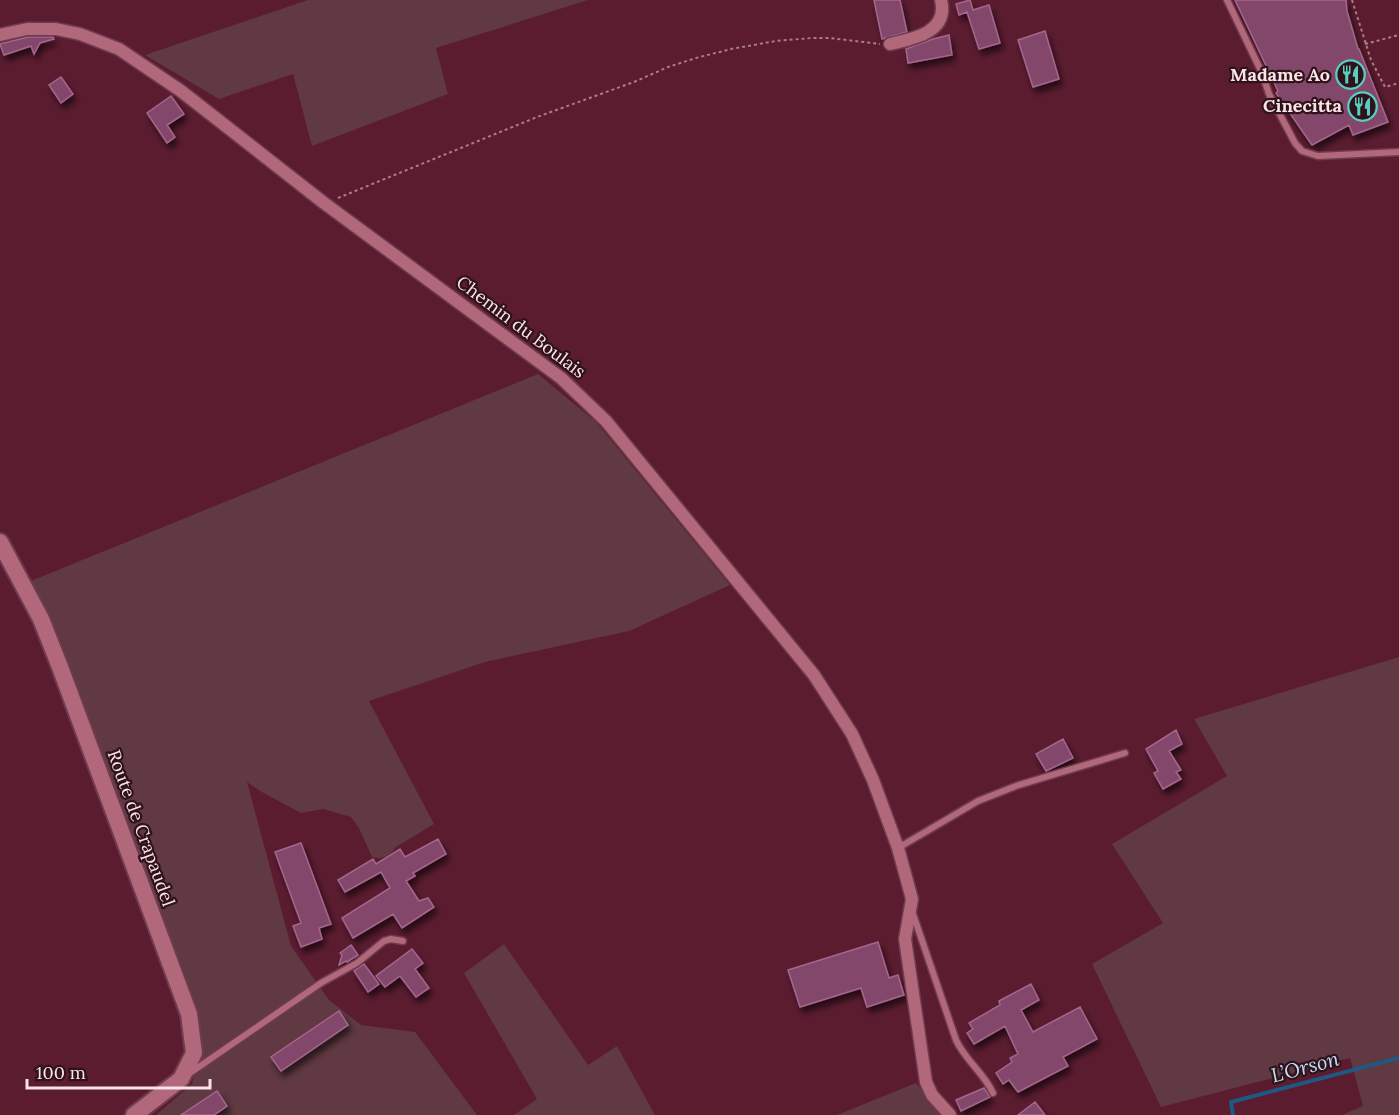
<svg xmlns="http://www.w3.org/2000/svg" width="1399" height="1115" font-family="Lora,serif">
  <defs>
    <filter id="shadow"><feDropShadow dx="3" dy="5.5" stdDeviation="3" flood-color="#0009"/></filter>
  </defs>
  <rect width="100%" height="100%" fill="#5b1c30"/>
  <path fill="#603942" d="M308,0H588L436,48L448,94L312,146L293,74L219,99L145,55Z
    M538,374L596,422L730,585L629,631L485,662L369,701L434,824L396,847C390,856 383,860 372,857L359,828L351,817L323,809L301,813L260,791L247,782L291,946L329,1000L361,1025L415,1032L477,1115H156L192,1084L200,1048L124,823L55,632L31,581Z
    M1399,657V1115H1342L1363,1106L1350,1058L1161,1107L1092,964L1163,923L1112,844L1227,776L1194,719Z
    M504,944L588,1065L617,1046L655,1115H514L537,1099L464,973Z
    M916,1083L944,1115H837Z"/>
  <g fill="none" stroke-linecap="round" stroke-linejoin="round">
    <path stroke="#1e5984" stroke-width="4" d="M1233,1115L1231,1102L1399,1058"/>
  </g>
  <path fill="#82476b" stroke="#a5668b" stroke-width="1.5" filter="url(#shadow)" d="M874,0H900L907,32L882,39Z
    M970,0L973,10L989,5L1000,43L979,49L967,12L959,15L956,4Z
    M1235,0H1346L1347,11L1358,49H1359L1388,122L1353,135L1349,125L1312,145L1276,93L1278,91Z
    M1045,31L1059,79L1033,87L1018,40Z
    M949,35L952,55L908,63L906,49L933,39Z
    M28,37H53L54,39L40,43L34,54L31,46L4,55L0,44Z
    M61,77L73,94L61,103L49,85Z
    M171,96L184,114L167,125L175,137L167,143L147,113Z
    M1176,730L1182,744L1169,751L1181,770L1176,772L1181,779L1163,789L1154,773L1158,771L1146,749Z
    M1063,739L1073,758L1046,771L1036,754Z
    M438,839L446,854L413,873L415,876L406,881L419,901L428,898L434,907L402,928L393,914L353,938L342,918L390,888L381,872L345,892L338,880L373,859L376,864L400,849L405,857Z
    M301,843L331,924L319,928L322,939L301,947L293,926L301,923L275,852Z
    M878,942L889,978L898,975L904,995L867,1007L861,988L800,1007L788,970Z
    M351,945L358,955L347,962L346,961L339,965L342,955L340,953Z
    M412,949L423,963L415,969L429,988L416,997L400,976L385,987L376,976Z
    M364,964L379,984L368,992L354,971Z
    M1031,984L1039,1000L1021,1010L1033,1032L1080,1007L1097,1039L1063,1057L1068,1066L1018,1092L1009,1080L1003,1084L996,1073L1012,1062L1010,1058L1018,1054L1005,1026L974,1044L967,1033L973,1029L969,1023L1000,1005L999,1001Z
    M339,1011L348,1025L281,1071L271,1057Z
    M984,1088L990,1097L961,1111L956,1100Z
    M217,1091L227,1106L214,1115H181Z
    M1035,1102L1045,1115H1018Z"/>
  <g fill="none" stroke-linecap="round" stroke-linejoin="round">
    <defs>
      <path id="lane" d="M1227,0L1262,73L1269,94L1295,143L1302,151L1318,156L1399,152
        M898,848L978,801L1016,786L1125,753
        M913,914L956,1040C965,1060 984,1073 993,1093
        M190,1073L321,983L357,963L384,941L391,939L403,941"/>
      <path id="street" d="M0,35L27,29H56L80,34L119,49L181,91L324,203L561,378L606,421L814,675L852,734L873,780L898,848L912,899L905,939L926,1082L932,1095L950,1115
        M890,44C914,39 949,32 941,0"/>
      <path id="secondary" d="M0,542L41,619L60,667L189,1014L194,1053L181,1079L134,1115"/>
    </defs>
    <use href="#lane" stroke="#6f3b4e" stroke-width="9"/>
    <use href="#street" stroke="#6f3b4e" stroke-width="15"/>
    <use href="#secondary" stroke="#6f3b4e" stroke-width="20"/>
    <path stroke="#a97d89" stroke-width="2" stroke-dasharray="3 3" stroke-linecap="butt" d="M1352,0L1371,60L1385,87L1399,83
      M1365,44L1399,35
      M338,198L537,117L634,82L668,67L696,58L731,49L776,41L812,38H830L880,44"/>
    <use href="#lane" stroke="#b0687a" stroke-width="6"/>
    <use href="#street" stroke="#b0687a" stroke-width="12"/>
    <use href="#secondary" stroke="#b0687a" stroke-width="16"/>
  </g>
  <defs>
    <symbol id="restaurant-ring" viewBox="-11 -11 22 22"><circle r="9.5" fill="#2f131b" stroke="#58cebf" stroke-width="1.5"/><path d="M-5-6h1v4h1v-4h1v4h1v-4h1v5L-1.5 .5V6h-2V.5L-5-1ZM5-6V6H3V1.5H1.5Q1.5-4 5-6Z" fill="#58cebf"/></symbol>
  </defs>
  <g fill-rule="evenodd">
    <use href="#restaurant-ring" x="1334" y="58" width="33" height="33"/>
    <use href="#restaurant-ring" x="1346" y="90" width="33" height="33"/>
  </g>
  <g text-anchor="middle" stroke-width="4.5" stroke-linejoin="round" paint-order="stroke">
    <g font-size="18" font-weight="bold" fill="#fce3e7" stroke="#2f131b" text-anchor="end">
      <text x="1330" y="81">Madame Ao</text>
      <text x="1342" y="112">Cinecitta</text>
    </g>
    <g font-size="18" fill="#fce3e7" stroke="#2f131b">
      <text transform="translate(521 327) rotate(37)" y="6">Chemin du Boulais</text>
      <text transform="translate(141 828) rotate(70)" y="6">Route de Crapaudel</text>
    </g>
    <g font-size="20" font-style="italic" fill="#c0def9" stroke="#2f131b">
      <text transform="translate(1305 1067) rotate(-15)" y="7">L’Orson</text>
    </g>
  </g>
  <path d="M27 1079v9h183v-9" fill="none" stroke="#fce3e7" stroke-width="3"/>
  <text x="36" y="1079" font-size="18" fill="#fce3e7" stroke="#2f131b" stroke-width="4.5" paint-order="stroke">100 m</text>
</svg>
